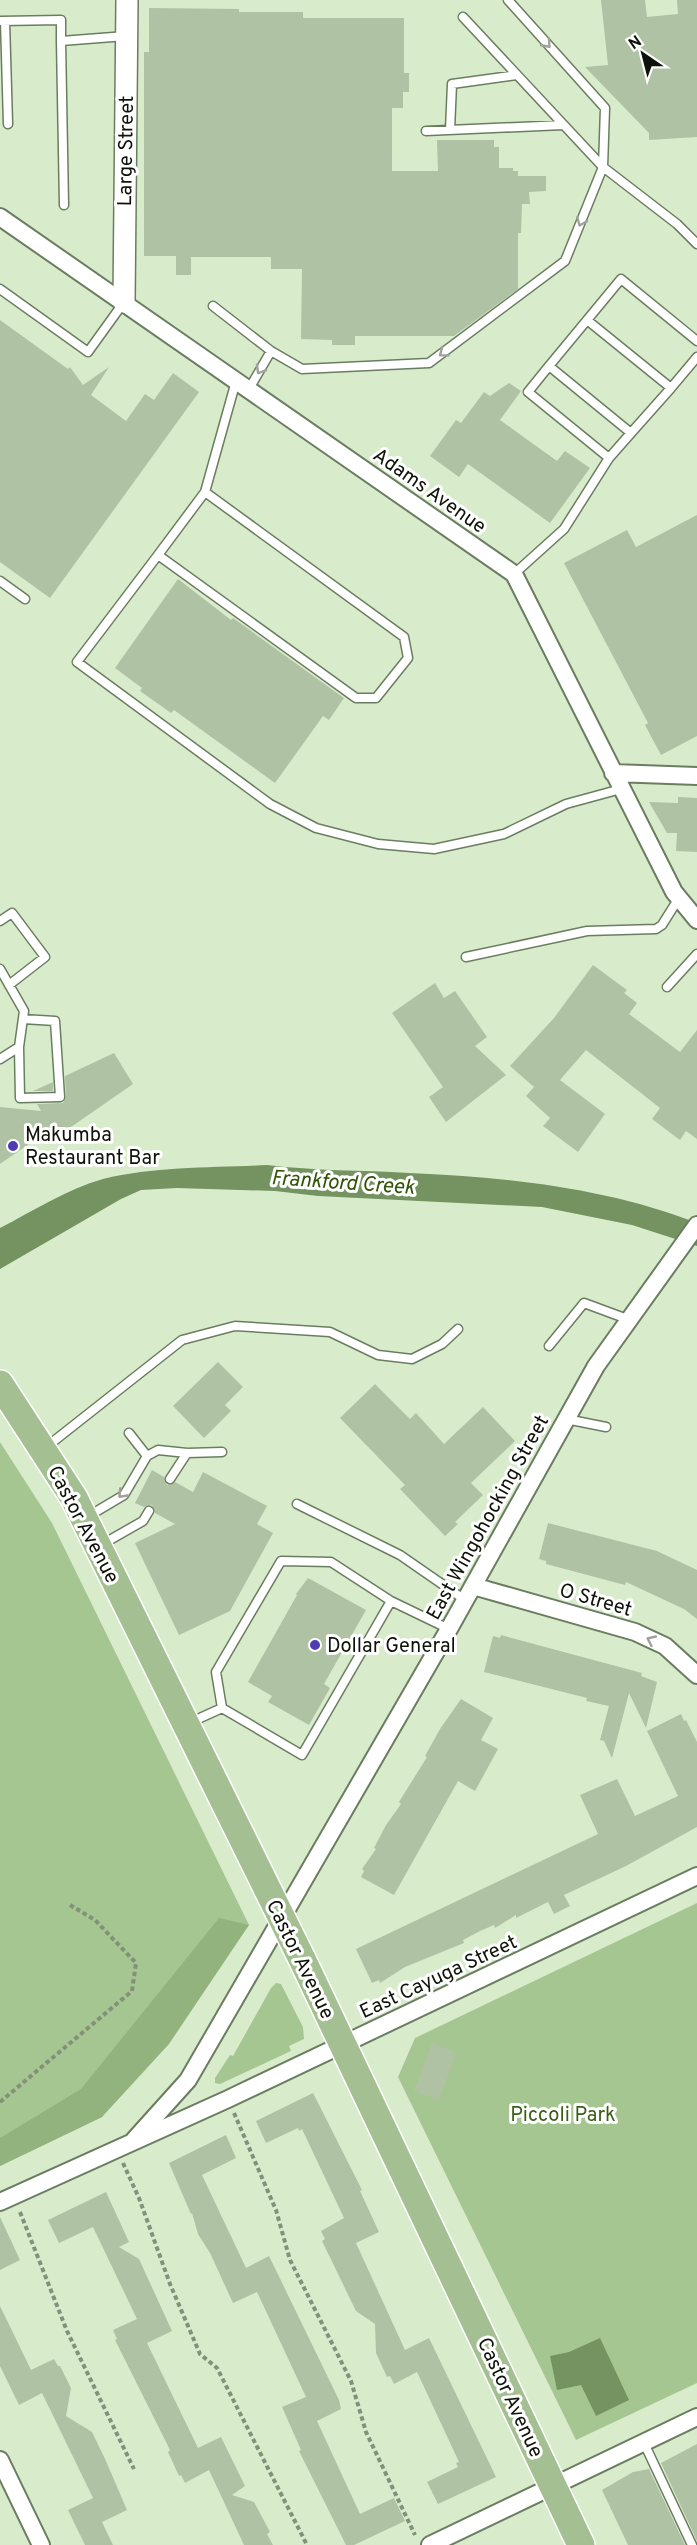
<svg xmlns="http://www.w3.org/2000/svg" width="697" height="2545" font-family="Overpass,sans-serif">
  <rect width="100%" height="100%" fill="#d8eccc"/>
  <path fill="#a6c691" d="M0,1442L52,1523L249,1925L102,2117L0,2166Z
    M697,1903V2383L576,2440L398,2077L415,2038Z
    M276,1983L281,1984L303,2027L304,2039L289,2046L291,2051L220,2084L215,2083V2078L230,2055L233,2056L271,1988Z"/>
  <path fill="#93b37e" d="M219,1918L249,1925L169,2044L102,2117L0,2166V2138L81,2089Z"/>
  <path fill="#749360" d="M267,1165C315,1171 361,1170 409,1173C506,1177 607,1188 697,1223V1246L632,1225L542,1207L318,1196L275,1191L177,1188L141,1190L121,1199L0,1269V1228C33,1211 67,1189 103,1179C156,1166 213,1168 267,1165Z
    M600,2338L629,2400L596,2416L581,2385L557,2390L550,2356L569,2352Z"/>
  <path fill="#afc2a3" d="M601,0H645L647,17L678,14L677,0H697V137L649,140V133L585,67L608,65Z
    M149,8L239,9V12H303V18H404V73H409V92H403V108H392V171H438L437,140H494V147H499V168H513V171H518V176H546V191L529,192L530,204H522L521,233H518V289L454,336H355V345H332V340L301,339L302,269H271V257H191V275H176V256H144V52H149Z
    M0,320L68,369L70,367L83,385L109,367L91,395L126,421L145,394L154,400L173,373L199,392L50,598L0,562Z
    M509,383L521,391L500,420L557,461L565,451L590,468L550,523L468,464L459,477L430,456L456,420L461,423L484,392L490,396Z
    M697,515V736L661,755L645,725L648,723L564,563L627,530L636,547Z
    M178,579L231,620L233,618L344,698L329,720L323,716L275,783L174,710L171,713L140,691L142,688L115,668Z
    M678,797L697,798V852L676,851L677,833H667L649,802L678,803Z
    M593,965L627,990L624,993L637,1003L629,1014L680,1052L697,1030V1139L686,1131L680,1140L652,1119L660,1108L586,1050L560,1080L605,1114L578,1152L543,1126L550,1118L526,1096L534,1087L510,1066L554,1018Z
    M435,983L444,998L455,991L487,1037L475,1046L506,1075L446,1122L429,1097L443,1087L392,1013Z
    M114,1053L133,1084L58,1136L52,1128L0,1164V1107L41,1111L37,1104L63,1103L66,1097L65,1076Z
    M53,1082V1091H33Z
    M218,1362L243,1387L225,1405L231,1411L204,1438L173,1406Z
    M375,1384L410,1419L416,1413L444,1444L483,1407L515,1441L471,1483L483,1495L455,1522L458,1524L445,1536L400,1489L405,1485L340,1418Z
    M152,1470L164,1477L167,1485L175,1482L193,1492L203,1472L267,1506L257,1524L273,1533L230,1611L179,1635L135,1543L175,1524L155,1513L152,1505L144,1507L135,1503Z
    M548,1523L657,1551L697,1570V1619L684,1609L626,1582L625,1585L546,1564V1561L539,1559Z
    M308,1578L366,1610L324,1684L330,1688L309,1725L268,1702L272,1696L248,1682L297,1595L296,1594Z
    M501,1635L642,1673L641,1676L657,1682L646,1728L629,1693L612,1758L604,1741L600,1740L609,1706L586,1701L587,1698L484,1672L493,1636L500,1638Z
    M461,1699L493,1718L481,1740L498,1749L475,1791L458,1781L394,1895L361,1877L364,1871L362,1869L376,1849L374,1848L386,1825L401,1804L399,1802L427,1757L425,1756L440,1729Z
    M681,1714L684,1721L686,1720L697,1742V1827L626,1866L564,1895L570,1906L554,1914L548,1902L516,1918V1915L495,1928L494,1925L480,1931L463,1940L464,1943L405,1967L380,1983L379,1980L372,1983L356,1949L598,1834L580,1795L617,1779L635,1816L678,1796L647,1731Z
    M432,2043L456,2053L439,2100L414,2091Z
    M313,2093L362,2190L360,2191L379,2232L356,2243L405,2350L429,2338L496,2477L438,2504L427,2482L458,2467L456,2463L459,2462L417,2372L394,2384L390,2376L387,2377L376,2353L375,2324L356,2311L322,2241L325,2239L321,2231L344,2218L302,2129L299,2131L298,2128L266,2143L256,2121Z
    M226,2135L236,2158L202,2175L246,2268L269,2256L339,2400L341,2409L317,2421L360,2514L394,2498L405,2521L354,2545H346L299,2451L301,2450L282,2407L306,2397L257,2292L233,2303L210,2253L198,2234L192,2213L191,2214L169,2163Z
    M106,2192L129,2242L119,2247L139,2259L172,2331L147,2343L198,2448L221,2437L245,2486L232,2495L254,2502L270,2532L267,2534L273,2545H244L209,2470L185,2483L181,2475L179,2476L168,2452L170,2450L115,2340L117,2339L113,2330L137,2319L93,2227L59,2243L48,2220Z
    M0,2217L20,2260L0,2270Z
    M0,2306L31,2370L54,2359L58,2366H60L71,2388L66,2416L92,2432L106,2461L127,2510L102,2522L113,2545H85L68,2510L93,2498L42,2393L19,2405L0,2366Z
    M697,2444V2541L661,2463Z
    M649,2469L685,2545H628L602,2490L633,2472Z"/>
  <g fill="none" stroke-linecap="round" stroke-linejoin="round">
    <defs>
      <path id="service" d="M463,17L603,167L677,224L697,244
        M1,21L61,20V41
        M5,21L8,124
        M450,130L452,84L517,75
        M426,131L563,125
        M64,205L61,41L126,36
        M0,289L88,352L124,302
        M213,306L271,351L302,369L429,363L565,261L603,167L605,108L508,0
        M587,320L671,388L631,433
        M549,366L621,279L697,341
        M671,388L697,357
        M249,389L271,351
        M205,492L158,555L356,698H376L408,658L404,637L205,492L236,381
        M158,555L77,662L270,804L316,828L378,844L434,849L504,834L566,804L621,789
        M514,574L564,529L609,458L528,392L549,366L631,433L609,458
        M0,581L25,599
        M0,921L12,913L45,957L9,985
        M466,957L587,931L656,929L662,925L679,898
        M0,969L24,1011L19,1047L0,1059
        M667,987L697,954
        M19,1047L20,1098L60,1097L55,1021L23,1019
        M549,1346L584,1303L630,1320
        M566,1419L606,1427
        M129,1433L147,1456
        M45,1448L182,1340L235,1326L330,1332L378,1355L412,1359L442,1344L458,1329
        M170,1479L187,1453
        M297,1504L400,1555L465,1600
        M87,1517L124,1495L147,1456L158,1450L187,1453L222,1452
        M101,1545L143,1521L149,1511
        M281,1561L331,1562L391,1601L302,1755L222,1708L216,1672Z
        M391,1601L449,1629
        M189,1723L222,1708
        M644,2443L692,2545"/>
      <path id="minor" d="M0,217L514,574L674,892L697,920
        M613,773L697,776
        M473,1586L635,1632L665,1646L697,1675
        M134,2140L188,2080L449,1629L596,1366L697,1225
        M0,2202L228,2099L697,1876
        M0,2460L41,2545
        M430,2545L697,2417"/>
      <path id="tertiary" d="M124,302L127,0"/>
      <path id="primary" d="M0,1384L74,1498L303,1961L581,2545"/>
    </defs>
    <use href="#service" stroke="#6b7d60" stroke-width="11"/>
    <use href="#minor" stroke="#6b7d60" stroke-width="20"/>
    <use href="#tertiary" stroke="#6b7d60" stroke-width="24"/>
    <use href="#primary" stroke="#fff" stroke-width="30"/>
    <path stroke="#83917a" stroke-width="4" stroke-dasharray="4.5 3" stroke-linecap="butt" d="M0,2102L132,1991L136,1963L95,1920L70,1905
      M234,2113L276,2210L290,2260L351,2381L366,2432L415,2535
      M123,2163L139,2198L170,2284L200,2354L217,2368L307,2545
      M20,2212L67,2331L134,2469"/>
    <use href="#service" stroke="#fff" stroke-width="8"/>
    <use href="#minor" stroke="#fff" stroke-width="16"/>
    <use href="#tertiary" stroke="#fff" stroke-width="21"/>
    <use href="#primary" stroke="#a4bf91" stroke-width="27"/>
  </g>
  <defs><path id="oneway-chevron" d="M-2-3.5L2.5 0L-2 3.5" fill="none" stroke-width="1.6" stroke-linecap="round" stroke-linejoin="round" transform="scale(1.5)"/></defs>
  <g stroke="#9ea19c">
    <use href="#oneway-chevron" transform="translate(547 44) rotate(48)"/>
    <use href="#oneway-chevron" transform="translate(581 222) rotate(112)"/>
    <use href="#oneway-chevron" transform="translate(443 353) rotate(143)"/>
    <use href="#oneway-chevron" transform="translate(260 370) rotate(120)"/>
    <use href="#oneway-chevron" transform="translate(122 1494) rotate(134)"/>
    <use href="#oneway-chevron" transform="translate(651 1640) rotate(-155)"/>
  </g>
  <g fill="#4e3cb4" stroke="#fff" stroke-width="2">
    <circle cx="13" cy="1146" r="6"/>
    <circle cx="315" cy="1645" r="6"/>
  </g>
  <g text-anchor="middle" stroke-width="6" stroke-linejoin="round" paint-order="stroke">
    <g font-size="20" fill="#0d1308" stroke="#fff">
      <text transform="translate(125 151) rotate(-89)" y="7">Large Street</text>
      <text transform="translate(430 490) rotate(35)" y="7">Adams Avenue</text>
      <text transform="translate(487 1517) rotate(-61)" y="7">East Wingohocking Street</text>
      <text transform="translate(84 1524) rotate(62)" y="7">Castor Avenue</text>
      <text transform="translate(596 1599) rotate(16)" y="7">O Street</text>
      <text transform="translate(301 1959) rotate(64)" y="7">Castor Avenue</text>
      <text transform="translate(438 1976) rotate(-25)" y="7">East Cayuga Street</text>
      <text transform="translate(511 2397) rotate(65)" y="7">Castor Avenue</text>
    </g>
    <g font-size="20" fill="#0d1308" stroke="#fff" text-anchor="start">
      <text x="25" y="1141">Makumba<tspan x="25" dy="23">Restaurant Bar</tspan></text>
      <text x="327" y="1652">Dollar General</text>
    </g>
    <g font-size="20" fill="#385f14" stroke="#fff">
      <text x="563" y="2121">Piccoli Park</text>
    </g>
    <g font-size="21" font-style="italic" fill="#2e5404" stroke="#fff">
      <text transform="translate(343 1182) rotate(4)" y="7">Frankford Creek</text>
    </g>
  </g>
  <g transform="translate(643 54) rotate(325)" stroke="#ffffff" stroke-width="4.5" paint-order="stroke">
  <path d="M0-4.5L10 22L0 15L-10 22Z" fill="#0d1308"/>
  <text y="-9" font-size="16" font-weight="bold" text-anchor="middle" fill="#0d1308">N</text>
  </g>
</svg>
